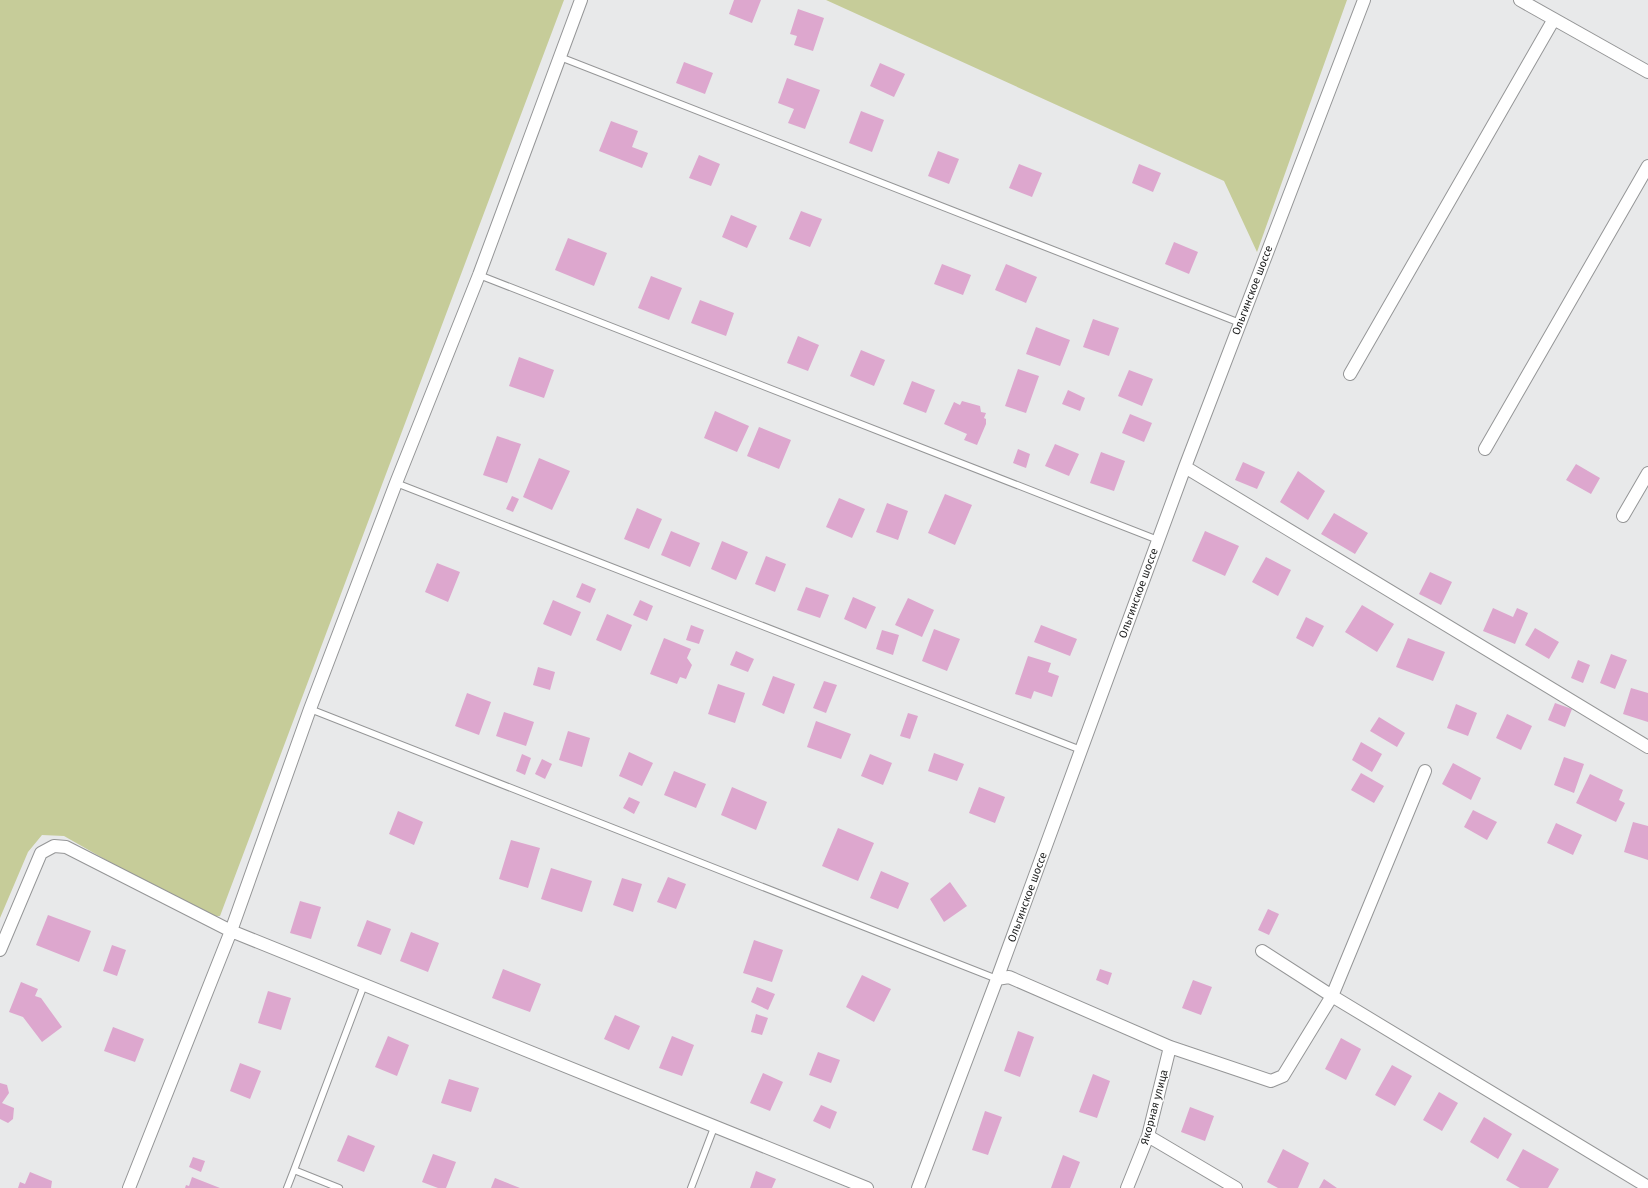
<svg xmlns="http://www.w3.org/2000/svg" width="1648" height="1188" font-family="'Fira Sans',sans-serif">
  <rect width="100%" height="100%" fill="#e8e9ea"/>
  <path fill="#c6cc99" d="M0,0H564L220,916L206,917L64,836L42,835L28,852L0,918Z
    M826,0H1347L1257,252L1224,181Z"/>
  <path fill="#dda7ce" d="M734,0H761L752,23L729,14Z
    M798,9L824,18L813,51L794,45L797,36L790,34Z
    M684,62L713,73L705,94L676,83Z
    M880,63L905,74L894,97L870,86Z
    M787,78L820,90L805,129L788,123L794,109L778,103Z
    M861,111L884,120L872,152L849,143Z
    M611,121L638,131L632,147L648,153L642,168L599,151Z
    M938,151L959,159L949,184L928,176Z
    M699,155L720,164L711,186L689,178Z
    M1019,164L1042,173L1032,197L1009,188Z
    M1139,164L1161,173L1153,192L1132,183Z
    M801,211L822,219L810,247L789,239Z
    M731,215L757,226L747,248L722,237Z
    M568,238L607,253L594,286L555,270Z
    M1174,242L1198,252L1189,274L1165,264Z
    M942,264L971,275L963,295L934,284Z
    M1006,264L1037,277L1026,303L995,290Z
    M651,276L682,288L669,320L638,308Z
    M700,300L734,313L726,336L691,323Z
    M1093,319L1119,328L1109,356L1083,347Z
    M1036,327L1070,340L1060,366L1026,354Z
    M798,336L819,345L808,371L787,363Z
    M861,350L885,360L874,386L850,376Z
    M519,357L554,370L544,398L509,386Z
    M1018,369L1039,376L1026,413L1005,406Z
    M1129,370L1153,379L1142,406L1118,396Z
    M912,381L935,390L926,413L903,404Z
    M1068,390L1085,398L1080,411L1062,404Z
    M962,401L980,406L981,412L986,413L984,418L986,419V424L977,445L964,440L967,434L944,424L954,402L960,405Z
    M715,411L749,426L737,452L704,438Z
    M1130,414L1152,423L1144,442L1122,433Z
    M759,427L791,440L779,469L747,456Z
    M497,436L521,444L507,483L483,475Z
    M1055,444L1079,454L1069,476L1045,466Z
    M1018,449L1030,454L1026,468L1013,463Z
    M1101,452L1125,461L1114,491L1090,483Z
    M539,458L570,471L552,510L523,497Z
    M1243,462L1265,472L1257,489L1235,480Z
    M1576,464L1600,478L1591,494L1566,480Z
    M1298,471L1325,491L1308,520L1280,502Z
    M945,494L972,505L955,545L928,533Z
    M512,496L519,499L513,512L506,509Z
    M839,498L865,509L852,538L826,527Z
    M887,503L908,511L898,540L876,532Z
    M637,508L662,519L649,549L624,539Z
    M1334,513L1368,533L1355,554L1321,534Z
    M671,531L700,543L690,567L661,555Z
    M1205,531L1239,546L1225,576L1192,561Z
    M722,541L748,552L736,580L711,569Z
    M766,556L786,564L775,592L755,584Z
    M1266,557L1291,570L1278,596L1252,582Z
    M437,563L460,572L448,602L425,592Z
    M1430,572L1452,582L1441,605L1419,594Z
    M582,583L596,589L590,603L576,597Z
    M806,587L829,595L820,618L797,610Z
    M853,597L876,607L866,629L844,619Z
    M908,598L934,610L922,637L895,625Z
    M553,600L581,612L571,636L543,624Z
    M640,600L653,606L647,621L633,615Z
    M1362,605L1394,624L1377,652L1345,632Z
    M1493,608L1513,617L1517,608L1528,613L1515,644L1483,631Z
    M607,614L632,625L621,651L596,640Z
    M1306,617L1324,626L1313,647L1296,638Z
    M691,625L704,630L699,644L686,640Z
    M1041,625L1077,639L1070,656L1034,642Z
    M1535,628L1559,642L1549,659L1525,645Z
    M934,629L960,639L947,671L922,661Z
    M882,630L899,635L893,655L876,649Z
    M664,638L691,649L687,658L692,665L686,679L680,677L677,684L650,674Z
    M1408,638L1445,652L1433,681L1396,667Z
    M736,651L754,659L748,672L730,665Z
    M1611,654L1627,660L1615,689L1600,683Z
    M1028,656L1051,663L1048,672L1059,676L1052,697L1034,691L1031,699L1015,694Z
    M1578,660L1590,665L1583,683L1571,678Z
    M538,667L555,672L550,690L533,685Z
    M773,676L795,684L784,714L762,705Z
    M824,681L837,685L826,713L813,708Z
    M718,684L745,693L735,723L708,714Z
    M1631,688L1648,693V722L1623,714Z
    M467,693L491,702L479,735L455,726Z
    M1555,703L1572,709L1565,727L1548,720Z
    M1456,704L1477,713L1468,736L1447,728Z
    M504,712L534,722L526,746L496,736Z
    M908,713L918,716L910,739L900,736Z
    M1507,714L1532,726L1521,750L1496,738Z
    M1379,717L1405,733L1397,747L1370,731Z
    M816,721L851,734L841,759L807,747Z
    M568,731L590,738L582,767L559,760Z
    M1361,742L1382,754L1372,772L1352,760Z
    M629,752L653,763L642,786L619,776Z
    M934,753L964,764L957,781L928,771Z
    M522,754L531,758L525,775L516,771Z
    M870,754L892,763L883,785L861,776Z
    M1564,757L1584,764L1574,793L1554,785Z
    M542,759L552,764L545,779L535,774Z
    M1453,763L1481,778L1471,800L1442,784Z
    M674,771L706,784L696,808L664,795Z
    M1361,773L1384,786L1374,803L1351,790Z
    M1590,774L1623,790L1619,800L1625,803L1616,822L1576,803Z
    M732,787L767,802L756,830L721,815Z
    M979,787L1005,797L995,823L969,813Z
    M629,797L640,802L634,814L623,808Z
    M1473,810L1497,822L1487,840L1464,827Z
    M398,811L423,822L414,845L389,834Z
    M1633,822L1648,826V860L1624,852Z
    M1556,823L1582,835L1573,855L1547,843Z
    M838,828L874,843L858,881L822,866Z
    M511,840L540,848L528,888L499,879Z
    M551,868L592,881L582,912L541,899Z
    M881,871L909,883L898,909L870,898Z
    M668,877L686,884L676,909L657,902Z
    M622,878L642,884L633,912L613,905Z
    M950,882L967,906L944,922L930,899Z
    M300,901L321,907L311,939L290,933Z
    M1268,909L1279,914L1269,935L1258,930Z
    M48,915L91,931L79,962L36,945Z
    M367,920L391,929L381,955L357,946Z
    M411,932L439,943L428,972L400,961Z
    M754,940L783,950L772,982L743,973Z
    M112,945L126,950L117,976L103,971Z
    M503,969L541,984L530,1012L492,998Z
    M1100,969L1112,973L1108,985L1096,980Z
    M862,975L891,989L874,1022L846,1007Z
    M1193,980L1212,987L1201,1015L1182,1008Z
    M21,982L38,989L35,996L41,998L62,1027L42,1042L23,1017L9,1012Z
    M757,987L775,994L768,1010L751,1002Z
    M268,991L291,998L281,1030L258,1023Z
    M756,1014L768,1018L762,1035L751,1032Z
    M615,1015L640,1026L629,1050L604,1039Z
    M113,1027L144,1039L135,1062L104,1051Z
    M1018,1031L1034,1037L1020,1077L1004,1071Z
    M388,1036L409,1045L397,1076L375,1067Z
    M672,1036L694,1045L682,1076L659,1068Z
    M1341,1038L1361,1049L1346,1080L1325,1069Z
    M818,1052L840,1060L831,1083L809,1075Z
    M240,1063L261,1071L250,1099L230,1091Z
    M1392,1065L1412,1076L1395,1106L1375,1095Z
    M763,1073L783,1082L770,1111L750,1103Z
    M1093,1074L1110,1081L1097,1118L1079,1112Z
    M449,1079L479,1088L471,1112L441,1103Z
    M0,1083L7,1085L9,1093L2,1103L14,1108L13,1119L8,1123L0,1119Z
    M1439,1092L1458,1103L1442,1131L1423,1120Z
    M821,1105L837,1112L830,1129L813,1121Z
    M1190,1107L1214,1116L1205,1141L1181,1132Z
    M985,1111L1002,1117L988,1155L972,1150Z
    M1484,1117L1512,1134L1498,1159L1470,1142Z
    M348,1135L375,1146L364,1172L337,1161Z
    M1283,1149L1309,1163L1298,1188H1278L1267,1182Z
    M1523,1149L1559,1169L1548,1188H1520L1506,1180Z
    M433,1154L456,1162L446,1188H438L422,1182Z
    M1063,1155L1080,1162L1070,1188H1051Z
    M193,1157L205,1161L201,1172L189,1167Z
    M756,1171L776,1179L772,1188H750Z
    M30,1172L52,1181L51,1188H18L20,1182L25,1184Z
    M192,1177L220,1188H185L186,1185L189,1186Z
    M495,1178L520,1188H491Z
    M1324,1179L1337,1188H1319Z"/>
  <g fill="none" stroke-linecap="round" stroke-linejoin="round">
    <defs>
      <path id="lane" d="M560,57L1240,323
        M479,275L1158,540
        M396,483L1081,750
        M310,709L997,979
        M287,1188L294,1170
        M339,1188L294,1170L364,985
        M691,1188L715,1125"/>
      <path id="street" d="M1520,0L1648,72
        M1350,374L1554,19
        M1485,449L1648,166
        M1185,467L1648,747
        M1623,516L1648,473
        M0,950L41,853L54,846L66,847L231,931L867,1188
        M1262,951L1332,996L1425,771
        M997,979L1009,977L1170,1047L1271,1081L1283,1076L1332,996L1648,1187
        M1148,1136L1236,1188
        M129,1188L231,931L310,709L396,483L479,275L581,0
        M918,1188L997,979L1185,467L1364,0
        M1127,1188L1148,1136L1170,1047"/>
    </defs>
    <use href="#lane" stroke="#959697" stroke-width="8"/>
    <use href="#street" stroke="#959697" stroke-width="14"/>
    <use href="#lane" stroke="#fff" stroke-width="6"/>
    <use href="#street" stroke="#fff" stroke-width="12"/>
  </g>
  <g text-anchor="middle" stroke-width="3" stroke-linejoin="round" paint-order="stroke">
    <g font-size="11" fill="#1f2020" stroke="#fff">
      <text transform="translate(1252 290) rotate(-69)" y="4">Ольгинское шоссе</text>
      <text transform="translate(1138 593) rotate(-70)" y="4">Ольгинское шоссе</text>
      <text transform="translate(1027 897) rotate(-70)" y="4">Ольгинское шоссе</text>
      <text transform="translate(1154 1107) rotate(-75)" y="4">Якорная улица</text>
    </g>
  </g>
</svg>
